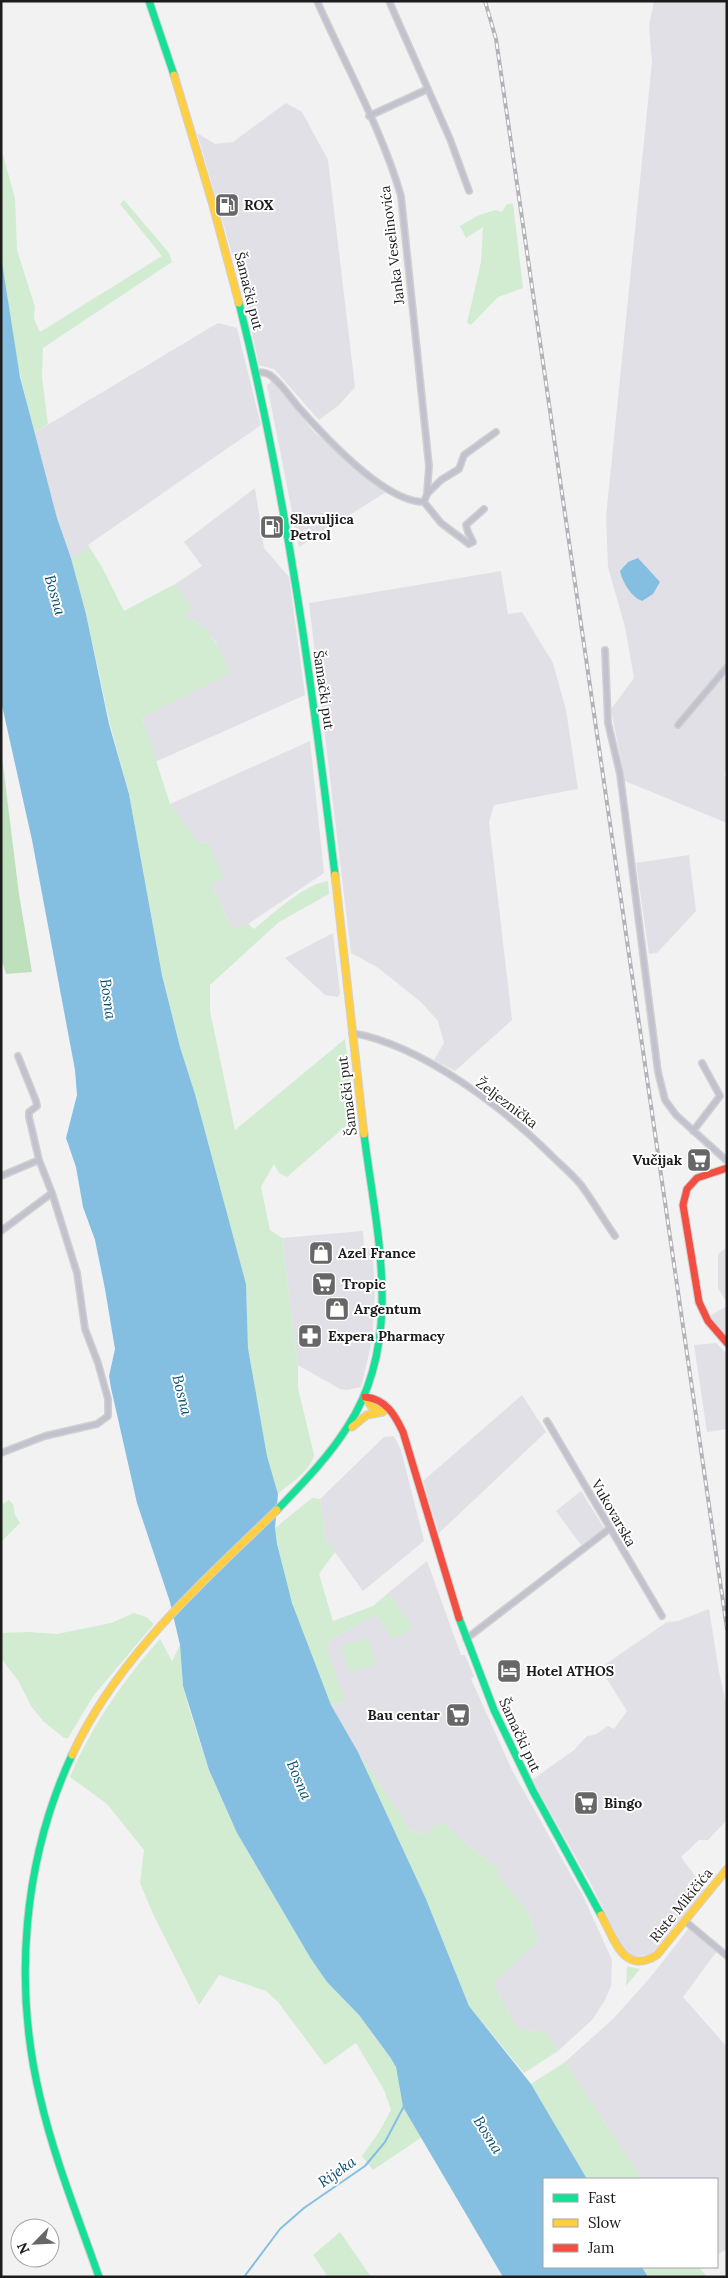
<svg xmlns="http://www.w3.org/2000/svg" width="728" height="2278" font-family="Lora,serif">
  <rect width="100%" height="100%" fill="#f2f2f3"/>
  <path fill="#e0e0e6" d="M654,1H727V772L724,774L727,777V823L625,781L611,709L634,678L625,627L608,567L606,517L652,62L649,26Z
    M286,103L302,112L328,160L355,387L339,405L319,420L274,369L259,365L244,295L197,133L215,144L233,142Z
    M218,323L237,328L261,425L88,545L83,553L71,558L57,518L34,433Z
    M272,381L315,433L386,492L299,547L267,385Z
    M255,488L264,548L289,577L305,695L155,762L142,716L231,673L215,641L200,624L189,619L184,615L191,608L175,584L202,566L184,542Z
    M501,571L508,614L522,612L553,663L566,710L578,789L494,805L489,822L512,1020L455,1071L434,1060L444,1043L438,1021L421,1002L377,967L351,953L309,603Z
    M310,741L324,873L248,924L232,929L211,884L206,841L199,844L170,804Z
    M689,855L696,911L657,953L649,954L636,863Z
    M333,933L340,993L338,997L325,995L285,958Z
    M363,1231L364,1248H372L375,1289L372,1341L361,1387L347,1390L340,1389L298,1365L282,1238Z
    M727,1247V1303L718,1288V1254Z
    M727,1306V1338L710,1316Z
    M716,1343L727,1354V1429L707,1432L694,1345Z
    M522,1395L546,1432L439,1533L423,1481Z
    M394,1436L401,1450L424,1541L363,1591L326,1540L320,1499L384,1437Z
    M581,1491L604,1528L581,1545L556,1511Z
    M427,1561L461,1655H465L474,1676L471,1679L512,1770L584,1898L612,1960L611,1986L605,2000L593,2019L558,2051L546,2033L518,2029L493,1983L539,1940L528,1913L497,1874V1868L451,1831L447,1823L427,1835L411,1831L358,1752L331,1705L345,1702L327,1649L330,1640L375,1615L380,1620L392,1639L412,1628L388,1593Z
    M709,1609L719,1672L727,1707V1820L708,1840H699L681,1857L705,1889L653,1952L647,1955L635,1956L628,1954L622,1946L591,1884L532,1780L574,1750L587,1736L595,1735L608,1726L614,1729L627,1711L600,1668L667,1622L678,1621Z
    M689,1928L717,1951L683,1997L727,2047V2249L717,2255V2179H642L565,2062L613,2019L649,1979Z"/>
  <path fill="#d2ecd1" d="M1,148L15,198L17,250L35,307L34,319L40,332L162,256L120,204L124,200L169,253L172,262L43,348L42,378L48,424L34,433L17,361L1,256Z
    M513,203L523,288L498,297L471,325L467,323L481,262L483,227L466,238L460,226L479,215L496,210L502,212L506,205Z
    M88,545L102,567L124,611L175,584L192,608L185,615C189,620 196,621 201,625C215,638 223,656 231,673L142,717L170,804L199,844L207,841L224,877L211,884L232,929L248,924L254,929C273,914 304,884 328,881L329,894L279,922L210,985V1011L235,1130L345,1039L355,1118L287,1177L279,1173L274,1164L261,1187L270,1230L282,1238L298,1365V1388L314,1455C311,1471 289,1484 278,1494L267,1456L248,1348L246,1284L195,1094L180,1047L162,974L129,794L110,724L86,614L71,558L83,553Z
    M312,1498L320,1499L326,1540L335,1552L319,1574L333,1621L373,1606L388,1593L413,1628L392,1639L380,1620L375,1615L330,1640L327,1649L345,1702L331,1705C309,1647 282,1589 275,1528Z
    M9,1500L13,1504L15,1515L20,1523L1,1542V1505Z
    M134,1613L146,1617L154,1624L94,1695L68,1738H64L43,1721L31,1706L19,1682L1,1658V1633L30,1632L57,1634L111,1623Z
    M368,1638L376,1664L350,1673L341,1646Z
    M160,1639L172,1661L180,1645L183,1686L189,1709L209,1770L237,1833L311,1959L327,1982L359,2015L390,2057L396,2067L403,2107L422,2137L373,2170L362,2156L379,2132L391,2110L384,2090L356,2043L325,2065L278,2002L266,1991L219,1975L199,2005L153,1914L140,1883L144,1850L107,1804L70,1777C92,1725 123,1681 160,1639Z
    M358,1752L411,1831L427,1835L433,1826L447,1823L451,1831L497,1868V1874L528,1913L539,1940L493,1983L518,2029L547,2033L558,2051L524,2073L469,2006L426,1899Z
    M627,1966L640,1969L626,1986Z
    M565,2062L642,2179H587L531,2084Z
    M340,2232L371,2277H328L313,2255Z
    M642,2267H699L707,2277H648Z"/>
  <path fill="#bee0bd" d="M1,749L19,894L32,972L6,974L1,958Z"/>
  <path fill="#84bfe2" d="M1,256L20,377L57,518L71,558L86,614L109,724L129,794L162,975L180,1047L195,1094L246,1284L248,1348L267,1456L278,1494L275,1528L277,1544L292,1603L331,1705L358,1752L426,1899L469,2006L531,2084L587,2179H544V2267H642L648,2277H503L403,2107L396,2067L390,2057L359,2015L327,1982L311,1959L237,1833L209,1770L183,1686L180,1645L170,1602L137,1503L111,1388L109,1376L115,1349L105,1289L95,1240L83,1207L76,1167L66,1138L77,1095L75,1070L32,840L1,701Z
    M638,558L660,582L653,594L642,601C631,597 622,581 620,571L628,562Z"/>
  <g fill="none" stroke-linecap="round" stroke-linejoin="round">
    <path stroke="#84bfe2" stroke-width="2" d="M244,2277L280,2229L304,2208L365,2166L385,2142L404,2106"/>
    <defs>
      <path id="street" d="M317,1C345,64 382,130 401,196L429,466L427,494L424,502
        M389,1L450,139L469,191
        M369,116L428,89
        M255,372C261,372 265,372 270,375C282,384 291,399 301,410C326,438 385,502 424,502L441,523L469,544L473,542L468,532L466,525L484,509
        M427,494L441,480L459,469L464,455L496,432
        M605,650L608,723L620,774L658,1072L665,1100L676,1115L727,1161
        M678,725L727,667
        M352,1033C422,1045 504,1108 554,1158C563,1167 573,1175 581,1185C593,1201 603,1219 615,1236
        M693,1131L720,1096L702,1063
        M1,1176L39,1160
        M1,1231L52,1193L39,1160L29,1117V1112L37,1106L36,1101L18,1056
        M547,1421L662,1616
        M1,1453L45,1436L97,1424L108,1416V1399L98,1363L85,1329L77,1273L52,1193
        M466,1639L609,1529
        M685,1921L727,1956"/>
      <path id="fast" d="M149,1L174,75
        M239,303C286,491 312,683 335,875
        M277,1510C302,1484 328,1458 348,1426C405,1338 376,1231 364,1134
        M459,1618L494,1710L533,1791L601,1915
        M72,1755C23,1860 13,1984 40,2097C54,2158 78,2217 99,2277"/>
      <path id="slow" d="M174,75L212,202L239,303
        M335,875L364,1134
        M365,1397L371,1406L381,1411
        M352,1427L367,1415L383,1412
        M72,1755C117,1657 201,1584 277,1510
        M601,1915C615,1939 623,1976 657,1955L727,1869"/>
      <path id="jam" d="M727,1168L697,1178L687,1189L683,1205L699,1302L708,1321L727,1343
        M365,1397C386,1399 395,1415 403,1432L459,1618"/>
    </defs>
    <use href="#street" stroke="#d0d0d1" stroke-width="8"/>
    <use href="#fast" stroke="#d0d0d1" stroke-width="9"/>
    <use href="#slow" stroke="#d0d0d1" stroke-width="9"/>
    <use href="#jam" stroke="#d0d0d1" stroke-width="9"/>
    <use href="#street" stroke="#c1c2cd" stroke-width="5"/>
    <use href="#fast" stroke="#16e098" stroke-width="7"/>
    <use href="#slow" stroke="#ffcf43" stroke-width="7"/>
    <use href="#jam" stroke="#f24e42" stroke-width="7"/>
    <defs>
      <path id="rail" d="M485,1L496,39L727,1629"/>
    </defs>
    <use href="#rail" stroke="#b2b3b8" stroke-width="4"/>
    <use href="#rail" stroke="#fff" stroke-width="2" stroke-dasharray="5.5" stroke-linecap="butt"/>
  </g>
  <defs>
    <symbol id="fuel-square" viewBox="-11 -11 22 22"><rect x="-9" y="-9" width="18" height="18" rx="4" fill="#676768" stroke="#fff"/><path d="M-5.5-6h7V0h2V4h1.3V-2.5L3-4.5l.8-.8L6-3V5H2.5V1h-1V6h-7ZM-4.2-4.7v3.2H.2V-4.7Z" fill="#fff"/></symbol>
    <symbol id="supermarket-square" viewBox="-11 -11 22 22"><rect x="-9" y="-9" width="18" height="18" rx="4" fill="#676768" stroke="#fff"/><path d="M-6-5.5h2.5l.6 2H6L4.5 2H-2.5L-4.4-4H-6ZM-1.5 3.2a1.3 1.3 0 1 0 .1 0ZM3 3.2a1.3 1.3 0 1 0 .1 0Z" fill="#fff"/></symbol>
    <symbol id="shop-square" viewBox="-11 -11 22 22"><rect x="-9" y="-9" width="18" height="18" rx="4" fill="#676768" stroke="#fff"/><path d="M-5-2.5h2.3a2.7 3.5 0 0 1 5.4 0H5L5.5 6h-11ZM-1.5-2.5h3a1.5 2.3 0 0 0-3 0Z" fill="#fff"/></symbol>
    <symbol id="pharmacy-square" viewBox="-11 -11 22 22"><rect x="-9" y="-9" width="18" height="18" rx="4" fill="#676768" stroke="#fff"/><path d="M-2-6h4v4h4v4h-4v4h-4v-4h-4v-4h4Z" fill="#fff"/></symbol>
    <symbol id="hotel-square" viewBox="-11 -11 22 22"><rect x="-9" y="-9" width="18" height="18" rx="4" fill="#676768" stroke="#fff"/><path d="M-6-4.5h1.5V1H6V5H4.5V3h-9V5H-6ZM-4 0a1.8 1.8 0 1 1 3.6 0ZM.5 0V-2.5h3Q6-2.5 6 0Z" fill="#fff"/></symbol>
  </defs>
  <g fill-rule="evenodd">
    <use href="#fuel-square" x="213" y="191" width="28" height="28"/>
    <use href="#fuel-square" x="258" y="513" width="28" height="28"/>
    <use href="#supermarket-square" x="685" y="1146" width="28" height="28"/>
    <use href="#shop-square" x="307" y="1239" width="28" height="28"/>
    <use href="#supermarket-square" x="310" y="1270" width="28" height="28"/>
    <use href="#shop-square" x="323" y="1295" width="28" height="28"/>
    <use href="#pharmacy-square" x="296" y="1322" width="28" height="28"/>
    <use href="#hotel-square" x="495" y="1657" width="28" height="28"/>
    <use href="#supermarket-square" x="444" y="1701" width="28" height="28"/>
    <use href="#supermarket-square" x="572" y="1789" width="28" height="28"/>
  </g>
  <g text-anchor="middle" stroke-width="4" stroke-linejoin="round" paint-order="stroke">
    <g font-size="14" font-weight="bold" fill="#1c1c1d" stroke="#fff" text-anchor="start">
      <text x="244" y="210">ROX</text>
      <text x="290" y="524">Slavuljica<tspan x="290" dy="16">Petrol</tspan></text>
      <text x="682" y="1165" text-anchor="end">Vučijak</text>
      <text x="338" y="1258">Azel France</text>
      <text x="342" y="1289">Tropic</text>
      <text x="354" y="1314">Argentum</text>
      <text x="328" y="1341">Expera Pharmacy</text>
      <text x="526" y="1676">Hotel ATHOS</text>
      <text x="440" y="1720" text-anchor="end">Bau centar</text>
      <text x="604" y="1808">Bingo</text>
    </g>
    <g font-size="14" fill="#1c1c1d" stroke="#fff">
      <text transform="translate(392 245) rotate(-97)" y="5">Janka Veselinovića</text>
      <text transform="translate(249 291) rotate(76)" y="5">Šamački put</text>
      <text transform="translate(324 690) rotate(82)" y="5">Šamački put</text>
      <text transform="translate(347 1096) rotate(-97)" y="5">Šamački put</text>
      <text transform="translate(507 1103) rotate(37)" y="5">Željeznička</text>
      <text transform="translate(614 1513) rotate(60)" y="5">Vukovarska</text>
      <text transform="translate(520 1735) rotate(65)" y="5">Šamački put</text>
      <text transform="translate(681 1905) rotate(-51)" y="5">Riste Mikičića</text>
    </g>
    <g font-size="15" font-style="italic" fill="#0b4f71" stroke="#fff">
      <text transform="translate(55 595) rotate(74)" y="5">Bosna</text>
      <text transform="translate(108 999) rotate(82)" y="5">Bosna</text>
      <text transform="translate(182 1395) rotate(76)" y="5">Bosna</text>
      <text transform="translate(299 1780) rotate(67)" y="5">Bosna</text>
      <text transform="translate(488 2135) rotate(58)" y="5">Bosna</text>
      <text transform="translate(337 2172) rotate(-35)" y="5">Rijeka</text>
    </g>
  </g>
  <rect width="728" height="2278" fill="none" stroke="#1c1c1d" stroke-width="5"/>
  <rect x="543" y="2178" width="175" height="90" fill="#ffffff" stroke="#a4a4a5"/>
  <rect x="553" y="2194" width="25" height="8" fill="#16e098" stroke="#a4a4a5"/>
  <text x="588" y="2203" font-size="15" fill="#1c1c1d">Fast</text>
  <rect x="553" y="2219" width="25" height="8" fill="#ffcf43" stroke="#a4a4a5"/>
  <text x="588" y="2228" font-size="15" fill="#1c1c1d">Slow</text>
  <rect x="553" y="2244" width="25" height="8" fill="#f24e42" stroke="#a4a4a5"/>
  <text x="588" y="2253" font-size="15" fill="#1c1c1d">Jam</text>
  <g transform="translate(35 2243) rotate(246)"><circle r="24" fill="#ffffff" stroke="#a4a4a5"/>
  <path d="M0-4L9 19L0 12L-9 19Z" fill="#676768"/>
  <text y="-8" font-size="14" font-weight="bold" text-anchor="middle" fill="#1c1c1d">N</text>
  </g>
</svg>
